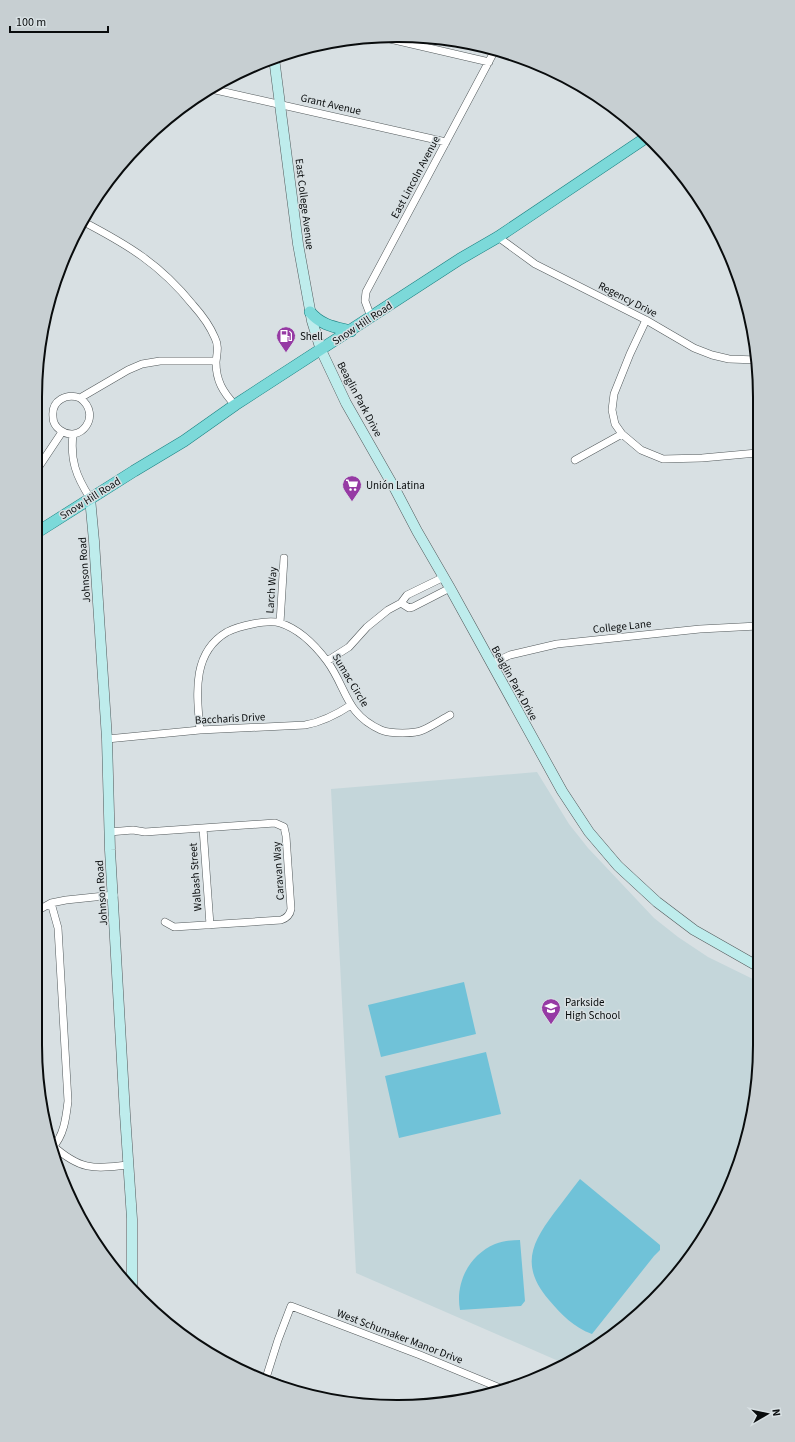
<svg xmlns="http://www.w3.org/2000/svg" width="795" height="1442" font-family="'Source Sans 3',sans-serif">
  <rect width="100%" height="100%" fill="#d8e0e3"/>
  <path fill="#c4d6da" d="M537,772L569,824L588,848L654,918L678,937L708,957L759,982V1068L748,1139L712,1226L637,1317L563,1363L356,1273L331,789Z"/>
  <path fill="#70c2d8" d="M464,982L476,1034L381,1057L368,1005Z
    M486,1052L501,1114L399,1138L385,1076Z
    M580,1179L660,1245V1250L654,1256L592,1334C573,1327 562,1315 549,1300C521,1267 530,1245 554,1213C563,1202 571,1190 580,1179Z
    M520,1240L525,1301L521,1306L460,1310C455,1283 469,1255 495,1244C503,1241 511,1240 520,1240Z"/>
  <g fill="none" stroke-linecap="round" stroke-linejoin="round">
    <defs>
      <path id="street" d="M377,36L489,62
        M211,89L446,142
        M82,221C128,245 160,264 193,305C202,315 210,326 215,338C219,346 217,353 216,362C216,381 223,392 235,405
        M498,237L535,264L646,320L694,348L712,355L729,359L757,360
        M371,317L365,301L366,292L495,50
        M646,320L630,354L614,394L612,410L615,424L622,434L641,450L663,459L702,458L757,453
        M80,398C103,415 80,445 60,430C56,427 53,422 53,417C51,400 67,393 80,398L128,370L142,364L160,361H216
        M73,434C70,460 76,476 90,498
        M575,460L622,434
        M36,471L62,432
        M401,603L409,608L413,607L450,588
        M280,623L284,558
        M327,661L349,647L367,627L388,610L401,603L407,595L444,577
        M491,664L510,655L557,644L700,629L758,626
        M200,730C197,695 191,653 227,632C239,626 268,619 280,623C299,629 315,645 327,661C347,688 345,714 381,730C391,734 414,734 423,730C432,726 441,720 450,715
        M107,739L200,730L305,725C322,722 336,715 351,705
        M203,828L210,925
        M109,832L133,830L145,832L275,823L284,827L286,836L291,909C290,915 287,918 281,920L174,927L165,922
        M51,903L58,928L68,1101C66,1118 64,1136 52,1148
        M35,912L51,903L66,900L114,895
        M52,1145C80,1170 92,1169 128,1165
        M307,1395L266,1378L278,1340L291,1306L420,1355L500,1388"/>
      <path id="secondary" d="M274,58L298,244L312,321L321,350L346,403L395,489L417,531L450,588L562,791L589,832L618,866L657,902L694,930L759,967
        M90,498L94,541L107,739L110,850L125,1114L132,1219V1286"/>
      <path id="primary" d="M310,312C322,326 335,327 351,331
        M36,533L134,471L184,441L235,405L460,259L498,237L647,137"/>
    </defs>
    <use href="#street" stroke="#52595b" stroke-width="8"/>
    <use href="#secondary" stroke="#52595b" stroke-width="11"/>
    <use href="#primary" stroke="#1b8081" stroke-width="12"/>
    <use href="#street" stroke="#fff" stroke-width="7"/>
    <use href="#secondary" stroke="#beecec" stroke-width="10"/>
    <use href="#primary" stroke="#7cd9d9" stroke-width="11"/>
  </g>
  <defs>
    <symbol id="fuel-pin" viewBox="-11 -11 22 30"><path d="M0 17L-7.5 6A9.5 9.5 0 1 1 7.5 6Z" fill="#963aa4" stroke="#d8e0e3"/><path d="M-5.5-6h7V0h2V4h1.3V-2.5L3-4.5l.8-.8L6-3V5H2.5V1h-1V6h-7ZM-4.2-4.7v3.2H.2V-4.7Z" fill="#fff"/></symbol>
    <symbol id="supermarket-pin" viewBox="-11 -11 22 30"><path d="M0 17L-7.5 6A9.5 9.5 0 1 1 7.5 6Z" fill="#963aa4" stroke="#d8e0e3"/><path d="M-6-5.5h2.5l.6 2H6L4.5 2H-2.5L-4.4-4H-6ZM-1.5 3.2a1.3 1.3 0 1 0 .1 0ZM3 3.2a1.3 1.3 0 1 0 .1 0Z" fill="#fff"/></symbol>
    <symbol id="school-pin" viewBox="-11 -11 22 30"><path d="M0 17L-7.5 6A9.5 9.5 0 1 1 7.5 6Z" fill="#963aa4" stroke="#d8e0e3"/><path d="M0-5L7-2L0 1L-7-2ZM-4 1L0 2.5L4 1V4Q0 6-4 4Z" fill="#fff"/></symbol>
  </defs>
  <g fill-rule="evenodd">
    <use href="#fuel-pin" x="275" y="325" width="22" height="30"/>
    <use href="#supermarket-pin" x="341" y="474" width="22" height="30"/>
    <use href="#school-pin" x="540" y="997" width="22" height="30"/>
  </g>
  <g text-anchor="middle" stroke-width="3" stroke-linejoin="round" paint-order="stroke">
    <g font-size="11" fill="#090c0d" stroke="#d8e0e3">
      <text transform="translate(331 104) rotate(13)" y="4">Grant Avenue</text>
      <text transform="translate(415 177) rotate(-62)" y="4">East Lincoln Avenue</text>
      <text transform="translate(305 204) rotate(83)" y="4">East College Avenue</text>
      <text transform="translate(628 299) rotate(27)" y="4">Regency Drive</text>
      <text transform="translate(362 323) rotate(-33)" y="4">Snow Hill Road</text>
      <text transform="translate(360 399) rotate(62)" y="4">Beaglin Park Drive</text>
      <text transform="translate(90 498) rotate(-32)" y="4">Snow Hill Road</text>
      <text transform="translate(84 570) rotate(-94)" y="4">Johnson Road</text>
      <text transform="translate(271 590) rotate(-86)" y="4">Larch Way</text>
      <text transform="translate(622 626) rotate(-6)" y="4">College Lane</text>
      <text transform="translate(351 680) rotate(59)" y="4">Sumac Circle</text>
      <text transform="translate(515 683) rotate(61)" y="4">Beaglin Park Drive</text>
      <text transform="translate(230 718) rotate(-3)" y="4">Baccharis Drive</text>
      <text transform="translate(278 871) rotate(-94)" y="4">Caravan Way</text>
      <text transform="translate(195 877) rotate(-94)" y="4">Walbash Street</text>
      <text transform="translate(101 893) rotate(-94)" y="4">Johnson Road</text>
      <text transform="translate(400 1336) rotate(21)" y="4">West Schumaker Manor Drive</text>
    </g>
    <g font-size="11" fill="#090c0d" stroke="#d8e0e3" text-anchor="start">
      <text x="300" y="340">Shell</text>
      <text x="366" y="489">Unión Latina</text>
      <text x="565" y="1006">Parkside<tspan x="565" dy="13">High School</tspan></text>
    </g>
  </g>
  <path d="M0 0H795V1442H0ZM397 42H398A355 355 0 0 1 753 397V1045A355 355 0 0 1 398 1400H397A355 355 0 0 1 42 1045V397A355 355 0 0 1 397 42Z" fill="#c7cfd2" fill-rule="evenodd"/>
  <path fill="none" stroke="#090c0d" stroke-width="2" d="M397 42H398A355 355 0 0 1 753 397V1045A355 355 0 0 1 398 1400H397A355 355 0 0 1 42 1045V397A355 355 0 0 1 397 42Z"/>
  <g transform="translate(767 1414) rotate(81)" stroke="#d8e0e3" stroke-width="3" paint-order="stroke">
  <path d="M0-3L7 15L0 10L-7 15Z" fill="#090c0d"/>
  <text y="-6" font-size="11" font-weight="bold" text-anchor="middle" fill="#090c0d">N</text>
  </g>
  <path d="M10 26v6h98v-6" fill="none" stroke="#090c0d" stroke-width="2"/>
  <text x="16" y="26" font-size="12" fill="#090c0d" stroke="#d8e0e3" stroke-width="3" paint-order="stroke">100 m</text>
</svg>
